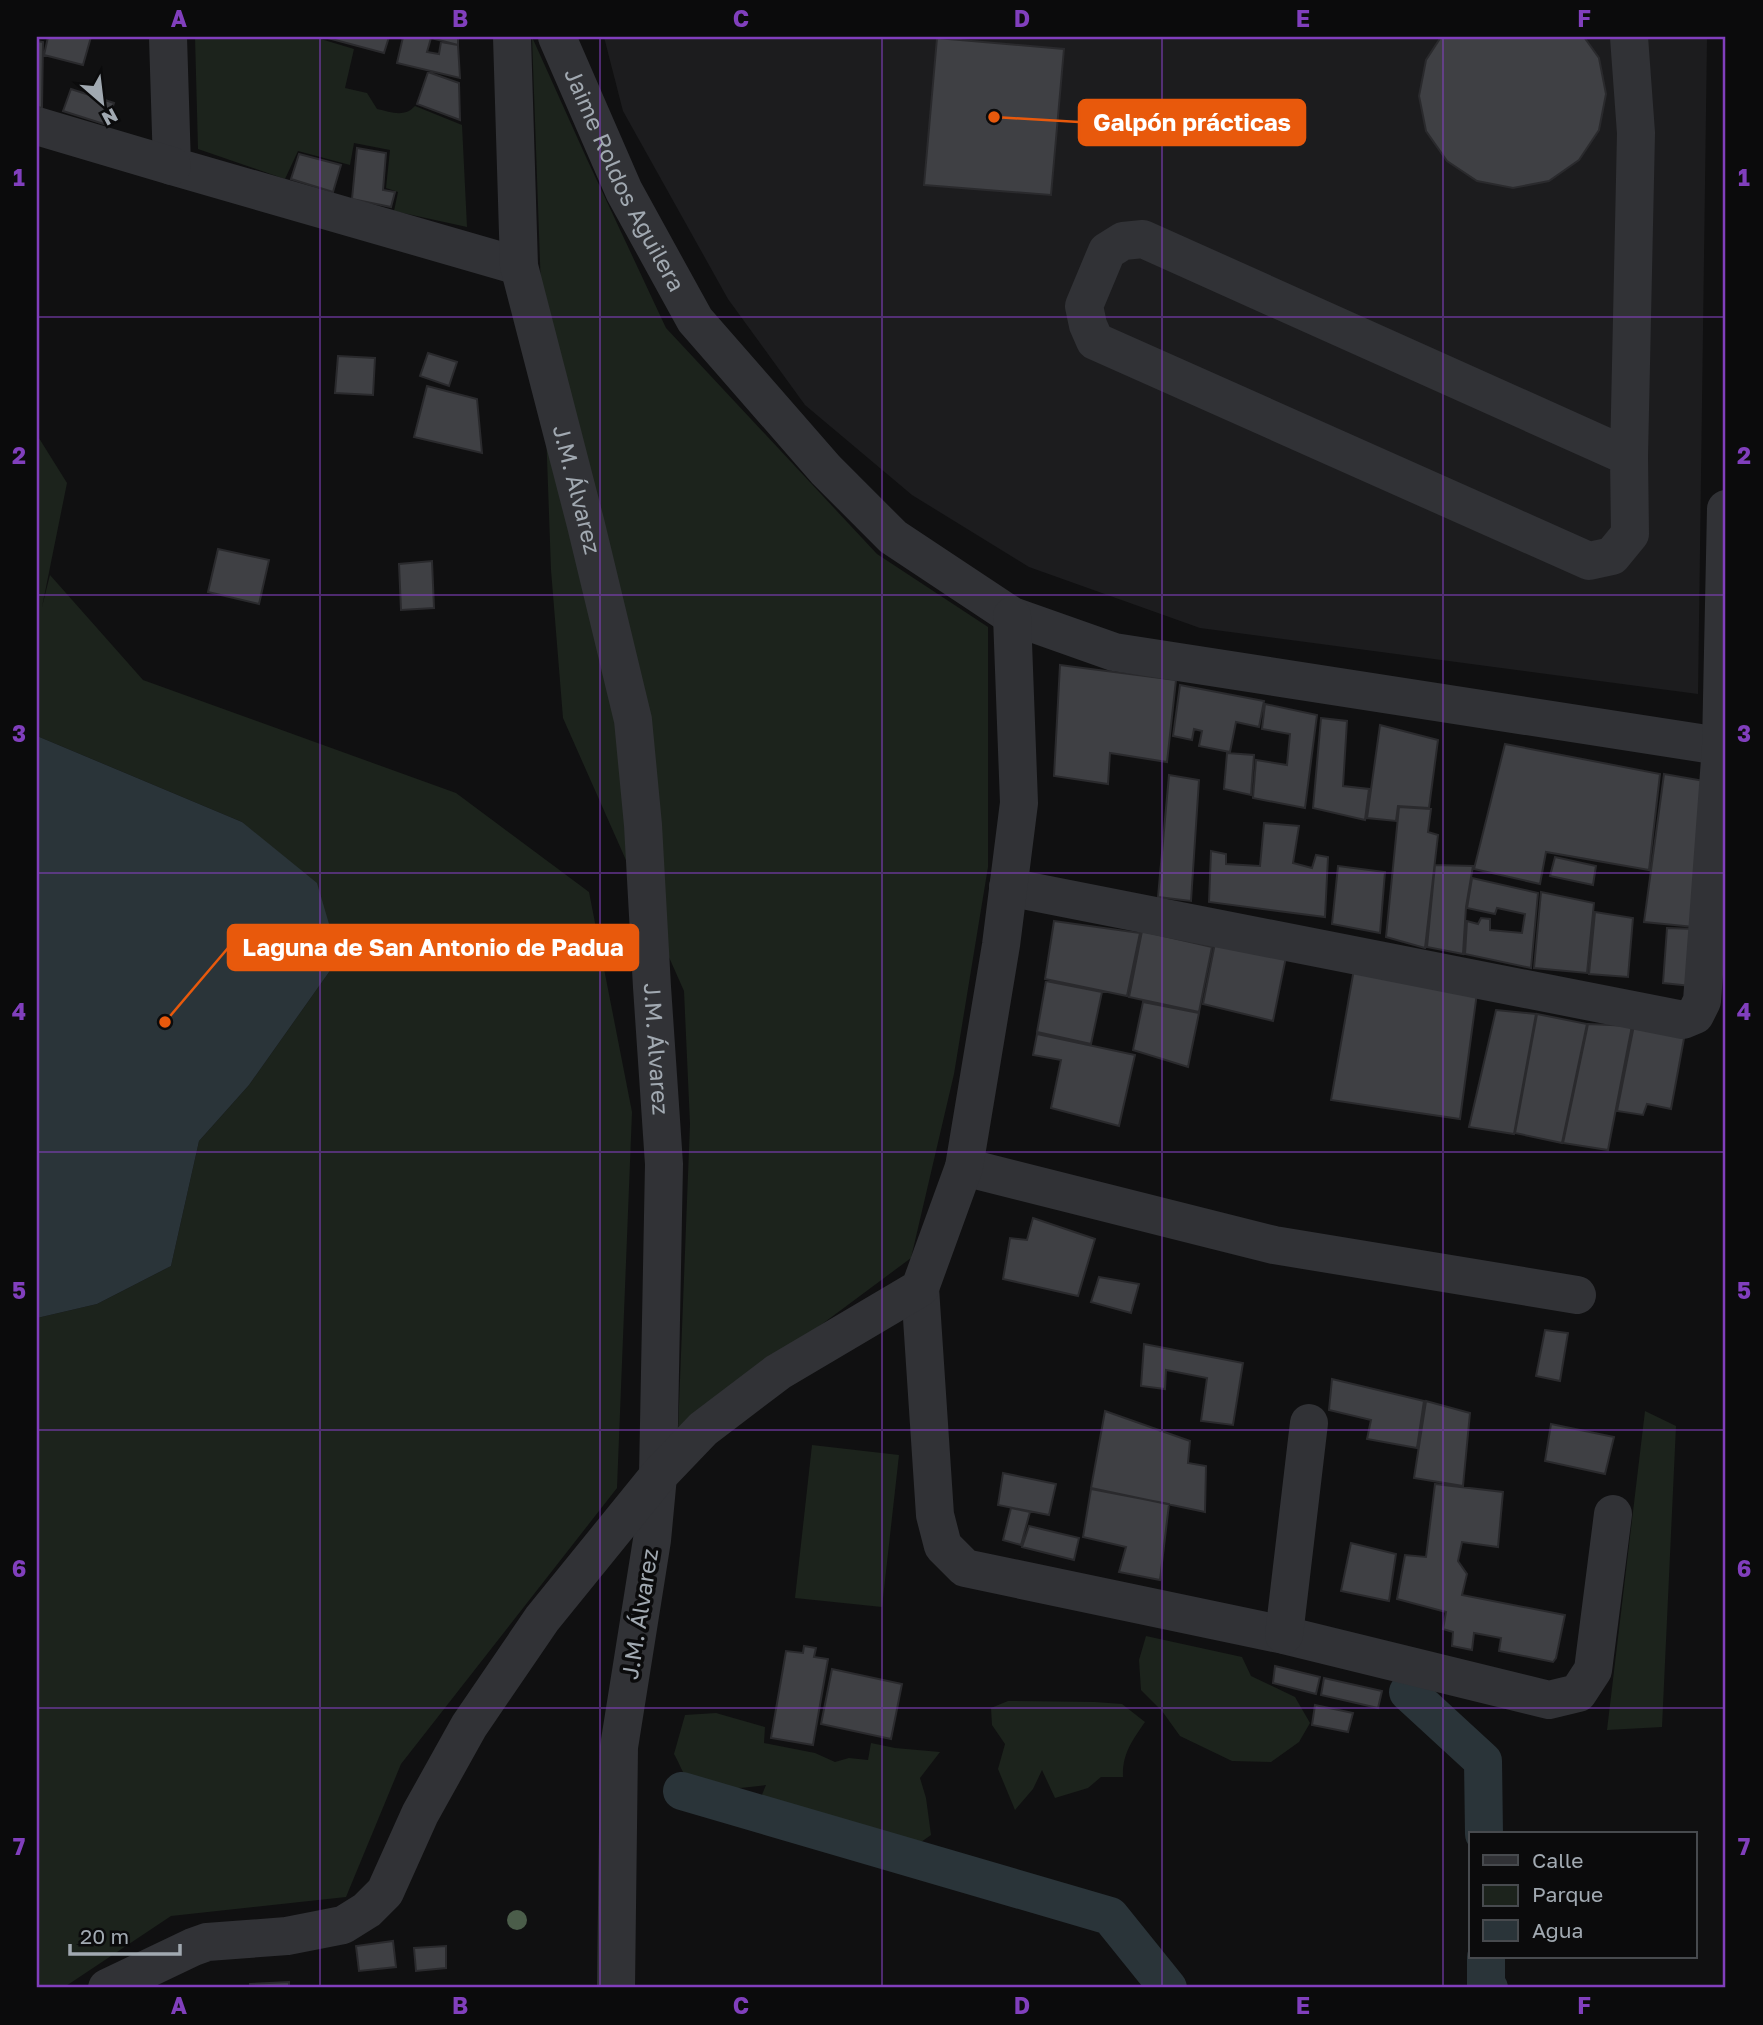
<svg xmlns="http://www.w3.org/2000/svg" width="1763" height="2025" font-family="'Golos Text',sans-serif">
  <rect width="100%" height="100%" fill="#101011"/>
  <path fill="#1c1c1e" d="M604,37H1707L1698,694L1200,628L1029,567L912,495L805,405L728,299L623,111Z"/>
  <path fill="#1c231c" d="M195,37H314L354,49L345,88L367,93L377,109C391,112 404,118 415,106L462,125L467,227L394,211L398,192L386,188L390,150L354,143L350,165L298,151L285,179L198,149Z
    M532,37L586,157L666,328L877,554L988,627V867L954,1074L911,1258L678,1431L690,1124L684,991L563,718L551,570Z
    M37,435L67,483L42,607L50,575L143,680L456,793L589,892L632,1112L617,1488L401,1764L346,1897L171,1916L63,1988H37V1318L97,1304L171,1266L199,1141L249,1085L339,958L242,822L37,736Z
    M1645,1411L1676,1426L1662,1727L1607,1730Z
    M812,1445L899,1455L882,1607L795,1598Z
    M1146,1636L1242,1657L1251,1676L1295,1697L1310,1723L1299,1742L1271,1762L1232,1761L1180,1736L1162,1711L1141,1690L1139,1660Z
    M1008,1701L1095,1702L1122,1704L1145,1722C1132,1741 1122,1754 1123,1777H1101L1088,1788L1055,1798L1042,1770L1033,1789L1015,1810L998,1769L1005,1744L992,1725L991,1708Z
    M716,1713L765,1727L764,1743L815,1753L835,1762L849,1758L868,1760L871,1743L895,1748L940,1752L920,1778L926,1798L931,1835L914,1847L891,1842L775,1811L759,1802L766,1785C749,1788 700,1793 688,1779C682,1773 679,1762 674,1754L685,1715Z"/>
  <path fill="#2a3439" d="M37,736L242,822L317,883L339,958L249,1085L199,1141L171,1266L97,1304L37,1318Z"/>
  <g fill="none" stroke-linecap="round" stroke-linejoin="round">
    <path stroke="#2a3439" stroke-width="38" d="M1408,1692L1483,1761L1484,1834
      M682,1791L1110,1916L1168,1988
      M1486,1957V1986L1489,1988"/>
  </g>
  <path fill="#3f4044" stroke="#2a2a2d" stroke-width="2" d="M48,37H91L83,65L44,55Z
    M324,37H389L384,53Z
    M403,37L431,38L427,52L439,54L441,42L458,45L460,78L397,63Z
    M425,37H458V45L431,38Z
    M1441,37H1584L1599,58L1606,94L1599,130L1579,160L1549,181L1513,188L1477,181L1447,161L1426,131L1419,96L1426,60Z
    M937,38L1064,49L1051,195L924,185Z
    M37,41L43,42L42,108L37,107Z
    M428,72L459,83L460,120L417,104Z
    M71,89L114,103L107,125L63,111Z
    M357,148L386,153L383,190L395,192L391,207L352,199Z
    M299,154L341,165L333,192L291,179Z
    M428,353L457,362L449,386L420,376Z
    M338,356L375,358L373,395L335,393Z
    M427,386L477,399L482,453L414,437Z
    M218,549L269,560L259,604L208,592Z
    M432,561L434,608L401,610L399,564Z
    M1060,665L1176,680L1167,762L1110,753L1108,784L1054,776Z
    M1180,685L1264,701L1259,727L1236,722L1230,752L1199,746L1202,731L1194,729L1192,740L1173,736Z
    M1265,704L1317,715L1305,808L1253,798L1256,760L1287,765L1290,734L1262,729Z
    M1321,718L1347,721L1343,786L1369,789L1365,820L1313,808Z
    M1380,725L1438,740L1429,808L1398,806L1396,821L1367,818Z
    M1505,744L1660,774L1649,870L1546,852L1540,884L1474,869Z
    M1227,753L1254,755L1251,795L1224,789Z
    M1664,774L1710,782L1694,927L1644,922Z
    M1169,775L1199,780L1191,901L1158,897Z
    M1399,807L1431,809L1428,832L1438,835L1425,948L1386,937Z
    M1264,823L1299,826L1293,863L1312,868L1316,855L1328,857L1325,917L1209,902L1211,851L1226,854V864L1260,866Z
    M1555,857L1596,866L1593,885L1550,876Z
    M1435,865L1473,866L1466,907L1463,954L1427,947Z
    M1338,866L1385,872L1380,933L1332,924Z
    M1472,878L1538,893L1531,968L1465,954L1467,921L1478,924L1481,918L1490,919V930L1522,933L1525,914L1497,908L1495,914L1467,908Z
    M1541,892L1594,903L1587,973L1534,968Z
    M1595,912L1633,918L1628,977L1589,974Z
    M1054,921L1140,933L1127,996L1045,979Z
    M1667,928L1695,929L1691,986L1663,983Z
    M1142,931L1212,947L1199,1012L1129,997Z
    M1215,943L1286,957L1273,1021L1203,1004Z
    M1354,969L1477,993L1460,1119L1331,1100Z
    M1046,981L1102,992L1091,1044L1037,1032Z
    M1143,1002L1199,1013L1188,1067L1133,1050Z
    M1496,1010L1536,1014L1514,1134L1469,1127Z
    M1537,1014L1587,1024L1562,1143L1515,1133Z
    M1588,1024L1632,1026L1608,1150L1563,1143Z
    M1634,1025L1685,1033L1671,1109L1647,1104L1643,1115L1617,1111Z
    M1037,1034L1135,1055L1119,1126L1051,1108L1061,1060L1033,1055Z
    M1033,1218L1095,1239L1078,1296L1003,1279L1010,1238L1027,1240Z
    M1099,1277L1139,1284L1131,1313L1091,1302Z
    M1545,1330L1568,1333L1560,1381L1536,1376Z
    M1144,1344L1243,1363L1233,1425L1201,1421L1207,1378L1166,1370L1165,1389L1141,1386Z
    M1332,1379L1424,1401L1417,1448L1367,1439L1371,1420L1329,1410Z
    M1426,1401L1470,1413L1463,1486L1414,1478Z
    M1105,1411L1190,1441L1188,1463L1206,1466L1205,1512L1091,1488Z
    M1551,1424L1614,1437L1605,1474L1545,1461Z
    M1003,1473L1056,1484L1049,1515L998,1505Z
    M1435,1484L1503,1492L1498,1547L1462,1542L1458,1561L1467,1574L1462,1595L1565,1615L1556,1658L1553,1662L1499,1651L1501,1638L1474,1633L1472,1650L1452,1646L1453,1632L1443,1629L1446,1612L1397,1599L1405,1555L1426,1557Z
    M1091,1489L1169,1504L1160,1580L1119,1572L1126,1547L1083,1537Z
    M1011,1508L1030,1512L1021,1545L1003,1540Z
    M1029,1526L1079,1538L1074,1560L1022,1547Z
    M1351,1543L1396,1554L1389,1601L1341,1591Z
    M804,1646L816,1648L814,1657L828,1659L813,1745L771,1738L786,1651L803,1653Z
    M1275,1666L1320,1677L1316,1694L1273,1683Z
    M832,1669L902,1684L891,1739L821,1724Z
    M1324,1678L1382,1691L1378,1708L1321,1695Z
    M1315,1705L1353,1713L1348,1732L1312,1725Z
    M393,1941L396,1967L359,1971L356,1946Z
    M446,1946V1968L416,1971L414,1948Z
    M289,1982V1988H250V1984Z"/>
  <g fill="none" stroke-linecap="round" stroke-linejoin="round">
    <g stroke="#313236" stroke-width="38">
      <path d="M168,37L172,166L519,266"/>
      <path id="s1" d="M512,37L519,266L586,525L633,720L643,825L652,987L664,1164L658,1476L652,1540L619,1747L616,1988"/>
      <path id="s2" d="M557,37L624,191L695,320L826,470L893,537L1012,616L1114,652L1726,747"/>
      <path d="M1629,37L1636,133L1629,457L1630,534L1612,556L1589,561L1095,341L1088,325L1084,306L1107,251L1123,241L1143,239L1629,457"/>
      <path d="M37,126L172,166"/>
      <path d="M1008,887L1683,1020L1695,1015L1702,1001L1721,746L1726,509"/>
      <path d="M964,1167L1274,1245L1577,1295"/>
      <path d="M920,1288L935,1515L943,1546L965,1568L1284,1635L1549,1700L1578,1693L1593,1670L1613,1514"/>
      <path d="M1284,1635L1309,1423"/>
      <path d="M107,1988L193,1947L207,1942L287,1936L343,1925L367,1910L385,1892L420,1814L469,1726L542,1619L658,1476L703,1429L778,1372L920,1288L964,1167L1001,945L1019,803L1012,616"/>
    </g>
  </g>
  <circle fill="#4b5d4a" cx="517" cy="1920" r="10"/>
  <path fill="none" stroke="#813fbd" stroke-width="2" stroke-opacity="0.55" d="M320,37V1988M600,37V1988M882,37V1988M1162,37V1988M1443,37V1988M37,317H1726M37,595H1726M37,873H1726M37,1152H1726M37,1430H1726M37,1708H1726"/>
  <g text-anchor="middle" stroke-width="7" stroke-linejoin="round" paint-order="stroke">
    <g font-size="23" fill="#a1a9b1" stroke="#0b0b0c">
      <text dy="8" stroke="none"><textPath href="#s2" startOffset="158">Jaime Roldos Aguilera</textPath></text>
      <text dy="8" stroke="none"><textPath href="#s1" startOffset="460">J.M. Álvarez</textPath></text>
      <text dy="8" stroke="none"><textPath href="#s1" startOffset="1027">J.M. Álvarez</textPath></text>
      <text transform="translate(640 1614) rotate(-81)" y="8">J.M. Álvarez</text>
    </g>
  </g>
  <path fill="none" stroke="#e8590c" stroke-width="2.5" d="M994 117L1079 122M165 1022L228 948"/>
  <g fill="#e8590c" stroke="#0b0b0c" stroke-width="2.5">
    <circle cx="994" cy="117" r="7"/>
    <circle cx="165" cy="1022" r="7"/>
  </g>
  <g fill="#e8590c" stroke="#e8590c" stroke-width="2.5">
    <rect x="1079" y="100" width="226" height="45" rx="7"/>
    <rect x="228" y="925" width="410" height="45" rx="7"/>
  </g>
  <g font-size="24" text-anchor="middle" font-weight="bold" fill="#fff">
    <text x="1192" y="131">Galpón prácticas</text>
    <text x="433" y="956">Laguna de San Antonio de Padua</text>
  </g>
  <rect width="1763" height="2025" fill="none" stroke="#0b0b0c" stroke-width="77"/>
  <rect x="1469" y="1832" width="228" height="126" fill="#0b0b0c" stroke="#474a4e" stroke-width="2"/>
  <rect x="1483" y="1855" width="35" height="10" fill="#313236" stroke="#474a4e" stroke-width="2"/>
  <text x="1532" y="1868" font-size="21" fill="#a1a9b1">Calle</text>
  <rect x="1483" y="1885" width="35" height="21" fill="#1c231c" stroke="#474a4e" stroke-width="2"/>
  <text x="1532" y="1902" font-size="21" fill="#a1a9b1">Parque</text>
  <rect x="1483" y="1920" width="35" height="21" fill="#2a3439" stroke="#474a4e" stroke-width="2"/>
  <text x="1532" y="1938" font-size="21" fill="#a1a9b1">Agua</text>
  <g transform="translate(102 102) rotate(152)" stroke="#0b0b0c" stroke-width="5" paint-order="stroke">
  <path d="M0-5L12 26L0 18L-12 26Z" fill="#a1a9b1"/>
  <text y="-10" font-size="19" font-weight="bold" text-anchor="middle" fill="#a1a9b1">N</text>
  </g>
  <path d="M70 1944v10h110v-10" fill="none" stroke="#a1a9b1" stroke-width="3.5"/>
  <text x="80" y="1944" font-size="21" fill="#a1a9b1" stroke="#0b0b0c" stroke-width="5" paint-order="stroke">20 m</text>
  <rect x="38" y="38" width="1686" height="1948" fill="none" stroke="#813fbd" stroke-width="2.5"/>
  <g font-size="23" text-anchor="middle" font-weight="bold" fill="#813fbd">
    <text x="179" y="27">A</text>
    <text x="460" y="27">B</text>
    <text x="741" y="27">C</text>
    <text x="1022" y="27">D</text>
    <text x="1303" y="27">E</text>
    <text x="1584" y="27">F</text>
    <text x="19" y="186">1</text>
    <text x="1744" y="186">1</text>
    <text x="19" y="464">2</text>
    <text x="1744" y="464">2</text>
    <text x="19" y="742">3</text>
    <text x="1744" y="742">3</text>
    <text x="19" y="1020">4</text>
    <text x="1744" y="1020">4</text>
    <text x="19" y="1299">5</text>
    <text x="1744" y="1299">5</text>
    <text x="19" y="1577">6</text>
    <text x="1744" y="1577">6</text>
    <text x="19" y="1855">7</text>
    <text x="1744" y="1855">7</text>
    <text x="179" y="2014">A</text>
    <text x="460" y="2014">B</text>
    <text x="741" y="2014">C</text>
    <text x="1022" y="2014">D</text>
    <text x="1303" y="2014">E</text>
    <text x="1584" y="2014">F</text>
  </g>
</svg>
